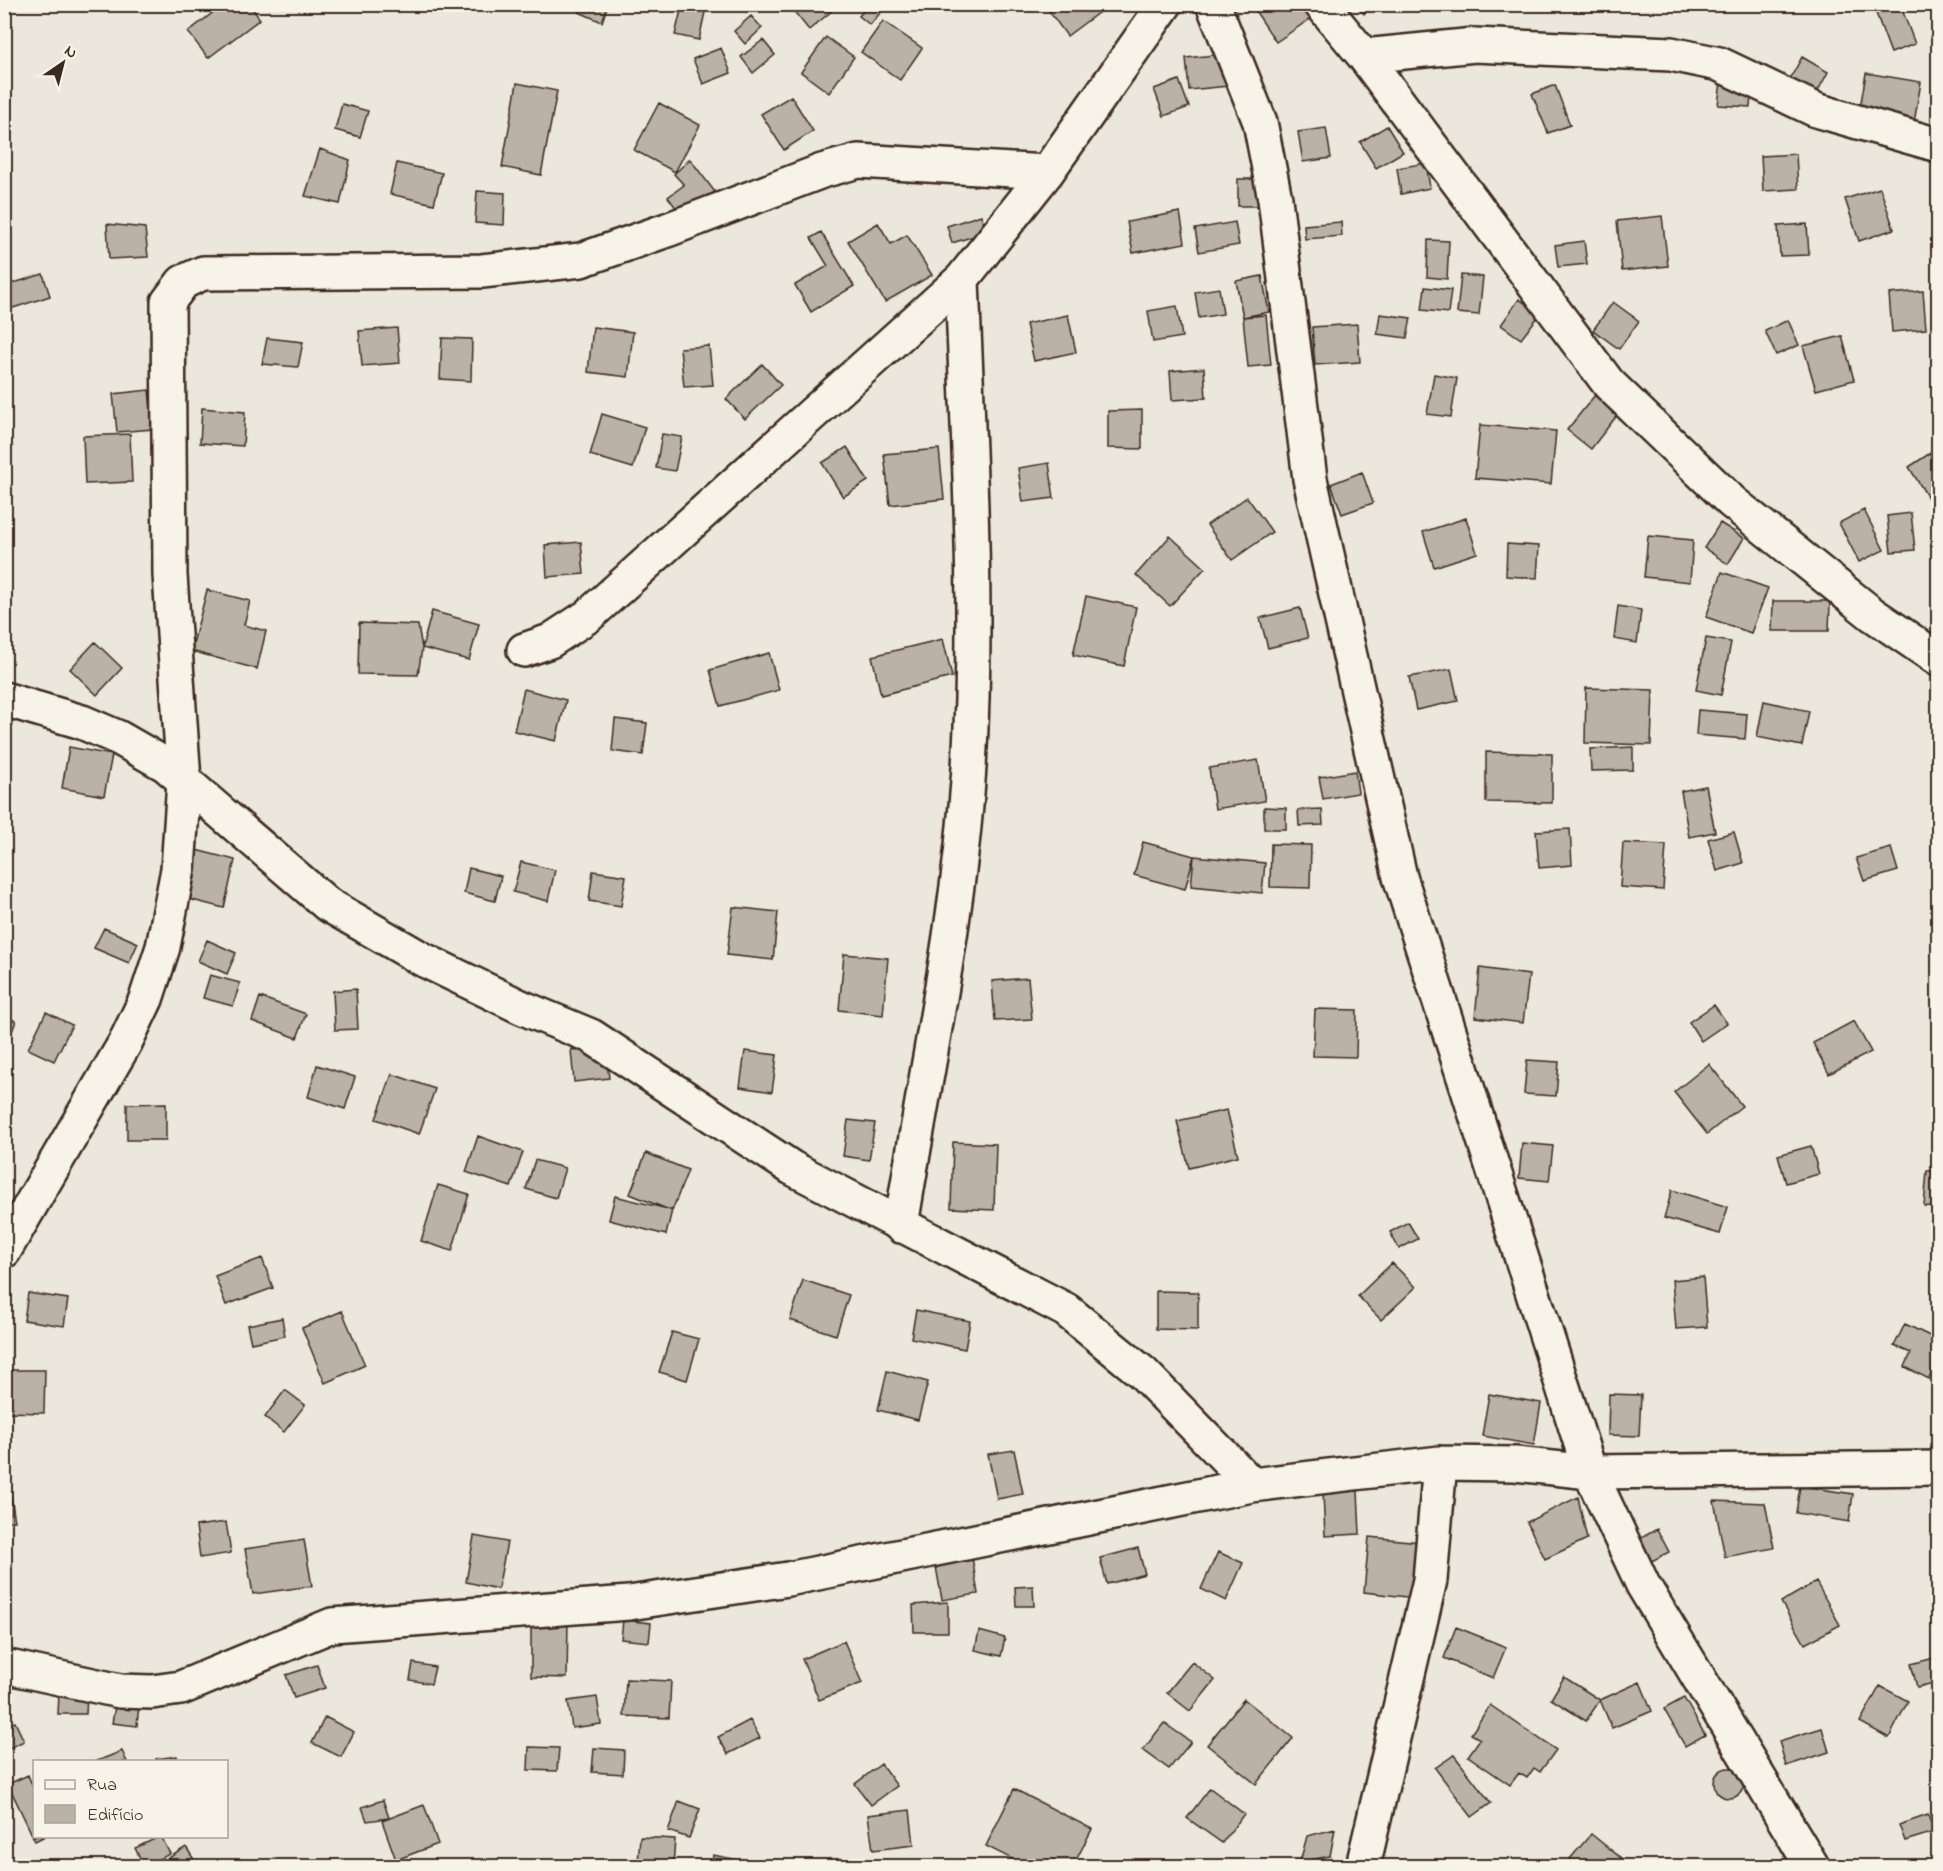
<svg xmlns="http://www.w3.org/2000/svg" width="1943" height="1871" font-family="'Indie Flower',sans-serif">
  <rect width="100%" height="100%" fill="#ece7dc"/>
  <filter id="ink" filterUnits="userSpaceOnUse"><feTurbulence type="fractalNoise" baseFrequency=".0167" numOctaves="2"/><feDisplacementMap in="SourceGraphic" scale="12" xChannelSelector="R" yChannelSelector="G"/><feConvolveMatrix kernelMatrix="1 2 1 2 8 2 1 2 1" color-interpolation-filters="sRGB"/></filter>
  <g filter="url(#ink)">
    <path fill="#bab2a7" stroke="#3b2a1e" stroke-width="1.5" d="M224,4H249L260,19L208,58L188,32Z
      M581,4H608L602,22L579,12Z
      M788,4H838L839,5L809,30Z
      M869,4L886,6L870,25L859,16Z
      M1044,4H1110L1067,36Z
      M1268,4H1305L1313,17L1276,42L1256,12Z
      M1354,4H1372L1364,14Z
      M1900,4L1915,44L1891,53L1873,5Z
      M682,6L705,12L699,40L675,35Z
      M751,16L762,28L745,44L734,31Z
      M883,21L922,48L900,80L861,52Z
      M826,37L854,57L829,93L801,72Z
      M763,40L775,55L753,73L741,57Z
      M721,48L731,73L703,84L693,59Z
      M1225,54L1228,86L1189,90L1186,58Z
      M1802,57L1828,72L1811,104L1784,90Z
      M1866,73L1921,82L1914,123L1859,114Z
      M1179,80L1189,107L1164,116L1154,89Z
      M1721,81L1752,84L1750,107L1718,105Z
      M517,83L557,91L541,175L502,167Z
      M1555,85L1570,125L1548,133L1532,94Z
      M791,96L813,131L784,150L761,114Z
      M659,103L700,125L675,172L634,150Z
      M342,104L368,111L360,137L335,130Z
      M1387,126L1403,152L1376,168L1360,142Z
      M1326,128L1331,158L1303,162L1298,132Z
      M320,149L350,160L340,204L305,196Z
      M1796,154L1798,189L1763,191L1761,156Z
      M690,159L715,192L682,216L668,197L684,185L674,174Z
      M397,163L442,173L434,204L390,194Z
      M1426,163L1430,188L1401,194L1397,168Z
      M1238,179H1260L1261,206H1238Z
      M1880,188L1894,229L1859,241L1845,199Z
      M477,191L505,193L504,225L475,223Z
      M1180,212L1185,243L1133,253L1127,222Z
      M981,215L987,232L952,243L947,226Z
      M1662,216L1668,266L1622,271L1617,221Z
      M1235,222L1239,245L1199,252L1195,229Z
      M1341,222L1342,236L1305,239L1304,225Z
      M878,223L891,244L907,235L932,275L885,302L848,241Z
      M107,224L145,228L148,257L109,259Z
      M1807,224L1809,255L1780,256L1778,226Z
      M821,232L854,286L811,312L795,285L828,266L811,238Z
      M1428,240L1449,241L1447,279L1427,277Z
      M1584,241L1587,264L1558,267L1555,245Z
      M43,274L50,296L7,310L4,286Z
      M1461,275L1483,277L1479,315L1457,313Z
      M1262,276L1269,312L1243,317L1236,281Z
      M1425,287L1451,290L1448,313L1422,310Z
      M1219,288L1223,314L1199,318L1195,292Z
      M1923,291L1926,329L1892,332L1889,294Z
      M1519,299L1540,314L1521,339L1501,325Z
      M1613,302L1639,321L1619,349L1593,330Z
      M1177,306L1182,337L1153,342L1148,311Z
      M1380,314L1411,318L1407,338L1377,334Z
      M1068,315L1076,352L1034,361L1026,324Z
      M1266,315L1271,365L1248,367L1243,317Z
      M1788,320L1799,345L1776,355L1765,331Z
      M1357,324L1360,362L1315,365L1312,327Z
      M593,327L633,332L628,377L588,372Z
      M397,328L400,363L362,366L359,331Z
      M1842,336L1854,380L1816,390L1803,346Z
      M267,338L303,342L298,367L262,364Z
      M442,338L472,339L471,381L440,379Z
      M709,346L713,385L684,387L680,348Z
      M762,364L781,385L745,419L726,399Z
      M1204,368L1206,398L1172,400L1170,371Z
      M1434,374L1457,378L1451,417L1427,414Z
      M149,390L153,429L117,432L113,394Z
      M1595,395L1618,414L1591,449L1567,430Z
      M202,408L245,412L243,446L200,443Z
      M1142,410V449L1108,448V411Z
      M602,414L645,427L633,468L590,455Z
      M1480,425L1556,431L1551,484L1475,478Z
      M130,434L132,482L85,484L83,436Z
      M662,434L682,437L675,471L656,468Z
      M847,447L868,481L843,497L822,463Z
      M1938,448V514L1909,467Z
      M939,449L944,499L890,505L884,454Z
      M1049,463L1054,498L1023,502L1018,468Z
      M1362,472L1373,503L1342,514L1331,484Z
      M1247,497L1272,532L1232,560L1207,525Z
      M1864,510L1884,550L1859,562L1839,523Z
      M1911,513L1915,550L1891,552L1887,516Z
      M1466,518L1477,553L1434,567L1423,532Z
      M1720,523L1744,538L1728,564L1704,548Z
      M1170,536L1205,568L1170,606L1136,575Z
      M1648,536L1693,540L1690,582L1644,577Z
      M581,542L584,574L547,577L545,545Z
      M1507,544L1539,546L1537,578L1506,576Z
      M1722,572L1768,588L1751,633L1706,617Z
      M207,590L250,601L244,625L266,631L257,669L191,651Z
      M1086,596L1136,607L1124,666L1073,655Z
      M1773,601H1830L1829,631H1772Z
      M1618,606L1641,610L1637,643L1614,639Z
      M1300,608L1308,638L1268,648L1260,618Z
      M432,611L479,624L469,660L422,648Z
      M359,623L418,625L422,648L418,675L358,674Z
      M4,631L11,633L4,658Z
      M1706,638L1731,642L1721,695L1696,690Z
      M943,639L952,677L881,695L872,656Z
      M95,642L122,668L97,695L70,669Z
      M769,653L779,690L720,706L710,670Z
      M1451,669L1458,701L1416,710L1409,677Z
      M1586,688L1653,690L1651,745L1585,743Z
      M524,689L566,700L556,741L514,731Z
      M1764,701L1809,711L1802,746L1757,737Z
      M1698,710L1747,714L1745,739L1696,735Z
      M615,719L647,723L643,755L612,751Z
      M69,747L112,755L104,796L62,788Z
      M1633,747V770L1591,771L1590,749Z
      M1486,752L1552,754V803L1486,802Z
      M1258,760L1265,801L1215,809L1209,768Z
      M1355,771L1358,793L1323,799L1319,777Z
      M1706,786L1715,832L1689,837L1681,791Z
      M1264,807L1286,808V829H1264Z
      M1322,809L1323,825L1299,826L1298,810Z
      M4,814L10,815L6,839L4,838Z
      M1570,829L1572,865L1539,868L1536,831Z
      M1734,832L1743,863L1717,871L1708,839Z
      M1143,842L1194,856L1185,889L1134,875Z
      M1623,843L1666,845L1663,890L1620,887Z
      M1271,844L1311,845L1310,888L1270,887Z
      M1891,848L1898,871L1864,881L1856,858Z
      M196,850L235,860L224,908L184,898Z
      M1194,856L1265,863L1262,893L1191,886Z
      M521,862L555,870L548,901L513,892Z
      M469,868L501,876L495,901L464,893Z
      M593,871L626,876L621,906L589,901Z
      M733,907L778,912L773,960L727,955Z
      M104,928L138,943L129,963L94,948Z
      M207,940L236,953L227,974L198,961Z
      M844,954L888,958L883,1015L839,1010Z
      M1480,968L1529,975L1523,1023L1475,1017Z
      M210,975L240,983L233,1006L203,998Z
      M1028,978L1032,1019L995,1021L992,981Z
      M356,989L358,1029L335,1030L333,991Z
      M260,997L306,1014L297,1038L252,1021Z
      M1714,1005L1727,1023L1701,1041L1689,1022Z
      M1315,1009L1357,1010L1356,1057L1313,1056Z
      M46,1012L72,1025L54,1061L28,1049Z
      M4,1016L16,1021L5,1050L4,1049Z
      M1854,1021L1871,1052L1829,1074L1813,1043Z
      M605,1046L609,1078L574,1082L571,1050Z
      M745,1051L777,1055L772,1092L740,1087Z
      M1527,1060L1559,1062L1556,1096L1524,1094Z
      M1709,1064L1742,1106L1707,1134L1674,1092Z
      M317,1065L355,1077L345,1109L308,1097Z
      M392,1074L435,1089L419,1134L376,1119Z
      M166,1103V1140H127V1104Z
      M1227,1110L1238,1156L1189,1168L1177,1121Z
      M848,1120L875,1123L869,1160L843,1156Z
      M478,1136L523,1152L511,1187L466,1172Z
      M953,1142L996,1144L994,1210L951,1208Z
      M1522,1143L1553,1146L1549,1181L1519,1178Z
      M1811,1146L1819,1174L1786,1183L1778,1155Z
      M646,1153L688,1170L672,1211L630,1194Z
      M535,1160L565,1168L556,1198L526,1189Z
      M1927,1171H1938V1207L1924,1206Z
      M438,1185L469,1194L452,1251L421,1241Z
      M1672,1190L1728,1207L1720,1234L1664,1218Z
      M615,1196L672,1210L666,1235L609,1220Z
      M1408,1222L1418,1239L1399,1249L1390,1232Z
      M262,1258L273,1288L226,1305L215,1276Z
      M1392,1263L1416,1287L1381,1320L1358,1296Z
      M1703,1277L1707,1327L1676,1329L1672,1280Z
      M803,1280L849,1295L836,1335L790,1320Z
      M1156,1291L1198,1292V1330L1156,1329Z
      M28,1293L68,1299L64,1326L24,1320Z
      M916,1310L970,1321L965,1349L911,1338Z
      M342,1311L365,1365L325,1383L302,1328Z
      M282,1318L285,1336L251,1343L247,1325Z
      M1905,1324L1938,1340V1358L1929,1379L1905,1367L1911,1353L1894,1346Z
      M672,1332L699,1339L687,1380L659,1372Z
      M4,1370H45L44,1413L4,1412Z
      M887,1371L928,1382L918,1420L878,1410Z
      M285,1390L305,1405L284,1432L265,1417Z
      M1489,1394L1541,1403L1534,1445L1482,1436Z
      M1609,1394L1641,1395L1639,1436L1608,1435Z
      M1014,1450L1023,1494L997,1499L988,1454Z
      M4,1454L15,1521L4,1522Z
      M1800,1486L1853,1494L1849,1522L1796,1513Z
      M1358,1491L1360,1534L1325,1536L1323,1493Z
      M1578,1497L1587,1539L1545,1559L1527,1522Z
      M1714,1501L1765,1503L1774,1548L1725,1557Z
      M226,1522L231,1553L200,1558L196,1526Z
      M1657,1529L1669,1552L1646,1564L1634,1542Z
      M474,1536L507,1542L498,1589L466,1582Z
      M1369,1537L1420,1542L1415,1598L1364,1592Z
      M304,1540L312,1586L253,1594L245,1549Z
      M1138,1548L1145,1574L1107,1584L1100,1558Z
      M971,1551L978,1594L942,1600L934,1556Z
      M1218,1552L1243,1563L1226,1601L1201,1589Z
      M1816,1582L1840,1625L1805,1644L1781,1602Z
      M1033,1586L1034,1606H1016L1015,1587Z
      M948,1602V1632H914L913,1605Z
      M531,1619L568,1620L567,1678L531,1677Z
      M623,1620L651,1623L649,1642L621,1639Z
      M1456,1627L1506,1647L1493,1678L1444,1658Z
      M979,1631L1005,1638L1001,1656L975,1650Z
      M844,1641L862,1683L819,1700L802,1659Z
      M1938,1657V1682L1917,1687L1911,1664Z
      M1192,1662L1215,1680L1190,1711L1167,1693Z
      M413,1663L435,1667L431,1684L410,1680Z
      M317,1665L325,1688L294,1698L286,1675Z
      M1564,1677L1600,1700L1586,1721L1551,1699Z
      M626,1679L671,1681L669,1718L624,1716Z
      M1640,1682L1652,1711L1612,1728L1600,1700Z
      M1880,1686L1908,1701L1889,1738L1860,1722Z
      M59,1694L87,1696L86,1714H58Z
      M597,1697L601,1724L572,1728L568,1701Z
      M1684,1698L1705,1735L1685,1746L1664,1709Z
      M1244,1699L1293,1738L1256,1784L1207,1745Z
      M116,1701L139,1704L137,1726L112,1723Z
      M1490,1705L1556,1750L1540,1772L1534,1768L1527,1778L1519,1773L1510,1785L1468,1756L1480,1739L1471,1734Z
      M325,1717L354,1732L341,1757L312,1743Z
      M750,1720L760,1738L728,1754L718,1737Z
      M15,1722L24,1741L4,1751V1727Z
      M1164,1723L1191,1742L1169,1769L1143,1750Z
      M1822,1728L1829,1752L1786,1766L1779,1741Z
      M529,1747L559,1748L557,1771L528,1770Z
      M594,1748L624,1750L623,1774L592,1772Z
      M122,1751L127,1762H95Z
      M1454,1755L1491,1803L1472,1817L1435,1768Z
      M177,1756V1762H156V1759Z
      M881,1764L897,1786L871,1805L855,1784Z
      M1714 1783a15 15 0 1 1 30 0a15 15 0 1 1-30 0Z
      M28,1775L34,1790V1836H45L35,1841L8,1784Z
      M1210,1788L1244,1814L1222,1843L1187,1818Z
      M1014,1789L1092,1829L1073,1866H1026L986,1846Z
      M383,1800L389,1818L367,1821L362,1807Z
      M679,1801L700,1809L689,1838L668,1831Z
      M424,1805L438,1844L396,1860L382,1821Z
      M910,1810L914,1845L873,1850L868,1815Z
      M1928,1815L1934,1832L1905,1841L1899,1825Z
      M1335,1829L1330,1856L1300,1862L1307,1836Z
      M1591,1834L1631,1866H1564Z
      M161,1836L170,1854L144,1866L135,1848Z
      M640,1837L675,1839L673,1866L638,1863Z
      M186,1847L198,1866H156Z
      M713,1855L744,1861L743,1866H712Z"/>
    <g fill="none" stroke-linecap="round" stroke-linejoin="round">
      <defs>
        <path id="minor" d="M1213,4L1260,122L1275,199L1310,479L1400,877L1590,1472L1643,1585L1812,1866
          M1321,4L1364,56L1609,384L1732,502L1872,614L1938,659
          M1364,56L1475,45L1671,54L1719,64L1816,110L1938,145
          M524,650L550,641L588,616L962,279L1047,172L1165,4
          M4,699L82,722L119,738L166,765L327,904L422,959L521,1007L591,1036L792,1168L1066,1310L1143,1373L1252,1485
          M901,1226C925,1074 959,921 969,767C979,605 968,441 962,279
          M4,1251L125,1043L146,999L163,947L178,869L184,781L170,575L168,302L183,282L203,273L482,271L581,260L667,230L822,171L858,161L1047,172
          M4,1666L120,1691L152,1692L181,1688L332,1625L629,1603L788,1579L1252,1485L1440,1463L1515,1464L1590,1472L1938,1468
          M1363,1866L1430,1580L1440,1463"/>
      </defs>
      <use href="#minor" stroke="#3b2a1e" stroke-width="38"/>
      <use href="#minor" stroke="#f7f3e8" stroke-width="33"/>
    </g>
  </g>
  <rect width="1943" height="1871" fill="none" stroke="#f7f3e8" stroke-width="24"/>
  <rect x="12" y="12" width="1919" height="1847" fill="none" stroke="#3b2a1e" stroke-width="2" filter="url(#ink)"/>
  <rect x="33" y="1760" width="195" height="78" fill="#f7f3e8" stroke="#aca397" stroke-width="1.5"/>
  <rect x="45" y="1780" width="30" height="9" fill="#f7f3e8" stroke="#aca397" stroke-width="1.5"/>
  <text x="87" y="1790" font-size="18" fill="#3b2a1e">Rua</text>
  <rect x="45" y="1805" width="30" height="18" fill="#bab2a7" stroke="#aca397" stroke-width="1.5"/>
  <text x="87" y="1820" font-size="18" fill="#3b2a1e">Edifício</text>
  <g transform="translate(63 63) rotate(35)" stroke="#f7f3e8" stroke-width="4.5" paint-order="stroke">
  <path d="M0-4.5L10 22L0 15L-10 22Z" fill="#3b2a1e"/>
  <text y="-9" font-size="16" font-weight="bold" text-anchor="middle" fill="#3b2a1e">N</text>
  </g>
</svg>
